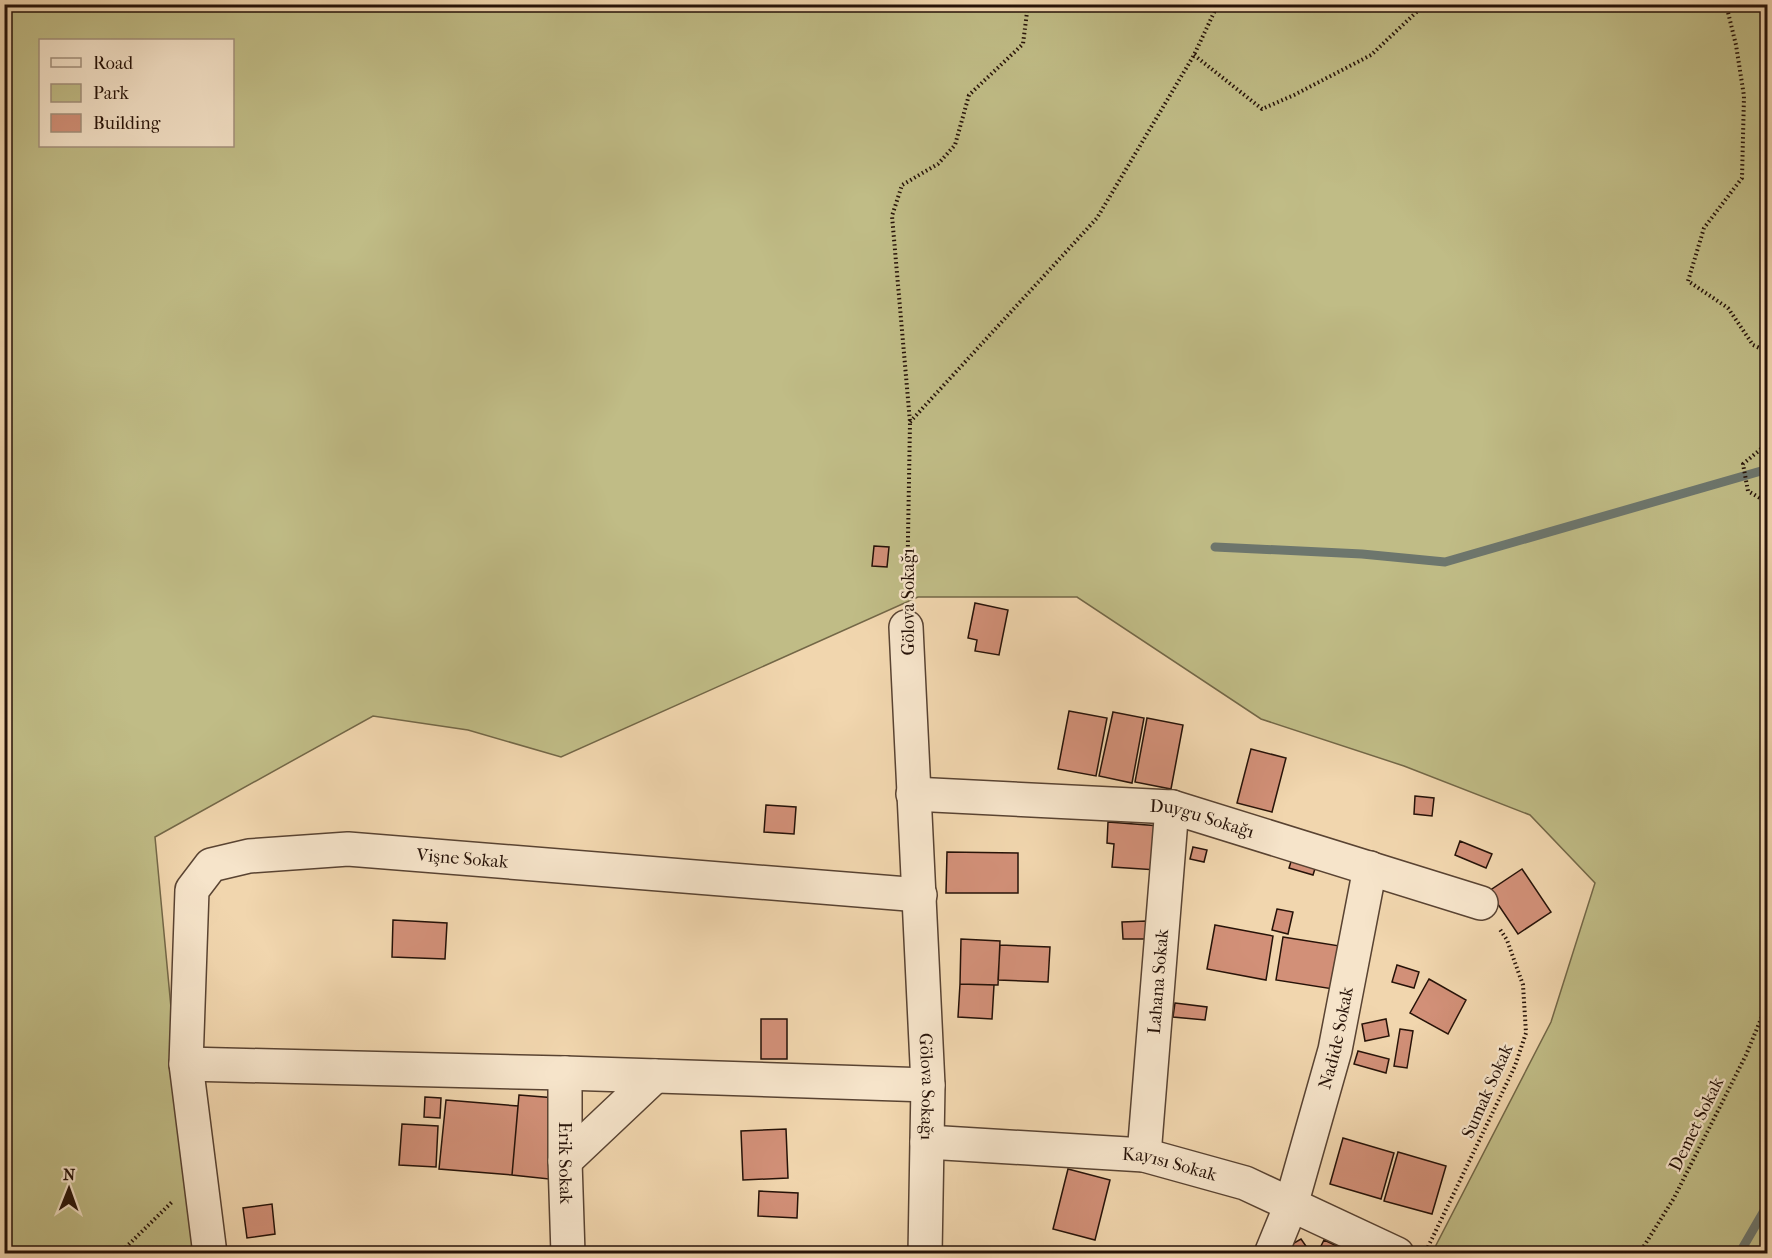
<svg xmlns="http://www.w3.org/2000/svg" width="1772" height="1258" font-family="'IM FELL French Canon',serif">
  <rect width="100%" height="100%" fill="#f1d6ae"/>
  <filter id="stains"><feTurbulence type="fractalNoise" baseFrequency=".00333" numOctaves="4"/><feColorMatrix values="0 0 0 0 .2 0 0 0 0 .09 0 0 0 0 .02 0 0 0 .5 -.17"/></filter>
  <radialGradient id="worn" r=".72"><stop offset=".6" stop-color="#630" stop-opacity="0"/><stop offset="1" stop-color="#630" stop-opacity=".3"/></radialGradient>
  <path fill="#c0bc86" stroke="#736747" stroke-width="1.5" fill-rule="evenodd" d="M5,5H1767V1253H1432L1551,1022L1595,883L1530,815L1404,766L1261,719L1077,597H918L561,757L468,730L373,716L155,837L194,1253L5,1254ZM40,40H232V146H40Z"/>
  <g fill="none" stroke-linecap="round" stroke-linejoin="round">
    <path stroke="#6d766d" stroke-width="9" d="M1215,547L1362,554L1445,562L1768,469
      M1739,1254L1768,1204"/>
  </g>
  <path fill="#d29078" stroke="#261208" stroke-width="1.5" d="M874,546L889,547L887,567L872,566Z
    M975,603L1008,610L999,655L975,651L977,640L968,638Z
    M1069,711L1107,718L1096,776L1058,769Z
    M1113,712L1144,718L1132,783L1099,776Z
    M1147,718L1183,725L1171,789L1135,782Z
    M1251,749L1286,758L1272,812L1237,803Z
    M1415,796L1434,798L1432,816L1414,814Z
    M766,805L796,807L794,834L764,832Z
    M1108,822L1160,826L1157,870L1112,867L1114,844L1107,843Z
    M1460,841L1492,854L1486,868L1455,855Z
    M1193,847L1207,850L1204,862L1190,859Z
    M947,852L1018,853V893H946Z
    M1294,852L1318,859L1313,875L1289,868Z
    M1522,869L1551,912L1518,934L1489,891Z
    M1277,909L1293,912L1288,934L1272,930Z
    M393,920L447,923L445,959L392,957Z
    M1147,921L1148,939H1123L1122,922Z
    M1215,925L1273,936L1266,980L1207,969Z
    M1283,937L1340,946L1333,989L1276,980Z
    M961,939L1000,941L998,985L960,984Z
    M1000,945L1050,947L1048,982L998,980Z
    M1397,965L1419,972L1414,988L1392,982Z
    M1429,979L1466,1000L1448,1034L1410,1013Z
    M960,984L994,985L992,1019L958,1017Z
    M1175,1003L1207,1007L1205,1020L1173,1017Z
    M761,1019H787V1059H761Z
    M1386,1019L1389,1036L1365,1041L1362,1024Z
    M1400,1029L1413,1031L1407,1068L1394,1066Z
    M1358,1051L1389,1059L1386,1073L1354,1064Z
    M519,1095L556,1098L549,1179L512,1175Z
    M425,1097L441,1098L440,1118L424,1117Z
    M446,1100L518,1106L512,1175L439,1169Z
    M402,1124L438,1126L436,1167L399,1165Z
    M786,1129L788,1178L743,1180L741,1131Z
    M1343,1138L1394,1153L1381,1199L1330,1184Z
    M1398,1152L1446,1166L1432,1214L1384,1201Z
    M1068,1169L1110,1180L1095,1240L1053,1229Z
    M759,1191L798,1193L797,1218L758,1216Z
    M272,1204L275,1234L247,1238L243,1208Z
    M1301,1239L1308,1249L1301,1254H1291L1287,1247Z
    M1324,1240L1337,1246L1333,1254H1317Z"/>
  <g fill="none" stroke-linecap="round" stroke-linejoin="round">
    <defs>
      <g id="minor">
        <path id="s1" d="M906,627L928,1085L925,1254"/>
        <path id="s2" d="M913,794L1172,807L1481,903"/>
        <path d="M186,1064L565,1073L928,1085"/>
        <path id="s3" d="M565,1073V1161L568,1254"/>
        <path id="s4" d="M927,1142L1144,1155L1245,1183L1397,1254"/>
        <path id="s5" d="M1144,1155L1172,807"/>
        <path d="M565,1161L655,1076"/>
        <path id="s6" d="M210,1254L186,1064L192,890L211,865L249,856L348,849L920,895"/>
        <path id="s7" d="M1271,1254L1291,1205L1335,1050L1370,868"/>
      </g>
    </defs>
    <use href="#minor" stroke="#594332" stroke-width="36"/>
    <path stroke="#261208" stroke-width="4" stroke-dasharray="1.5 3" stroke-linecap="butt" d="M1726,4L1736,45L1744,96L1742,178L1704,228L1688,281L1728,308L1753,345L1768,352
      M1194,55L1262,109L1294,95L1371,55L1425,4
      M910,422L1097,218L1194,55L1218,4
      M1768,443L1743,464L1748,491L1768,503
      M907,596L910,422L892,216L902,185L938,164L955,145L969,95L1023,44L1028,4
      M1428,1247L1515,1066L1526,1033L1523,985L1507,940L1499,928
      M119,1254L172,1202
      M1639,1254L1674,1198L1746,1055L1768,1002"/>
    <use href="#minor" stroke="#f6e4ca" stroke-width="33"/>
  </g>
  <g text-anchor="middle" stroke-width="4.5" stroke-linejoin="round" paint-order="stroke">
    <g font-size="18" fill="#261208" stroke="#f6e4ca">
      <text transform="translate(908 602) rotate(-90)" y="6">Gölova Sokağı</text>
      <text dy="6" stroke="none"><textPath href="#s2" startOffset="291">Duygu Sokağı</textPath></text>
      <text dy="6" stroke="none"><textPath href="#s6" startOffset="650">Vişne Sokak</textPath></text>
      <text dy="6" stroke="none"><textPath href="#s5" startOffset="174">Lahana Sokak</textPath></text>
      <text dy="6" stroke="none"><textPath href="#s7" startOffset="226">Nadide Sokak</textPath></text>
      <text dy="6" stroke="none"><textPath href="#s1" startOffset="460">Gölova Sokağı</textPath></text>
      <text transform="translate(1487 1091) rotate(-66)" y="6">Sumak Sokak</text>
      <text transform="translate(1696 1124) rotate(-64)" y="6">Demet Sokak</text>
      <text dy="6" stroke="none"><textPath href="#s3" startOffset="90">Erik Sokak</textPath></text>
      <text dy="6" stroke="none"><textPath href="#s4" startOffset="244">Kayısı Sokak</textPath></text>
    </g>
  </g>
  <rect width="1772" height="1258" fill="none" stroke="#f1d6ae" stroke-width="24"/>
  <rect x="6" y="6" width="1760" height="1246" fill="none" stroke="#261208" stroke-width="3"/>
  <rect x="12" y="12" width="1748" height="1234" fill="none" stroke="#261208" stroke-width="1.5"/>
  <rect x="39" y="39" width="195" height="108" fill="#f6e4ca" stroke="#a3907c" stroke-width="1.5"/>
  <rect x="51" y="58" width="30" height="9" fill="#f6e4ca" stroke="#a3907c" stroke-width="1.5"/>
  <text x="93" y="69" font-size="18" fill="#261208">Road</text>
  <rect x="51" y="84" width="30" height="18" fill="#c0bc86" stroke="#a3907c" stroke-width="1.5"/>
  <text x="93" y="99" font-size="18" fill="#261208">Park</text>
  <rect x="51" y="114" width="30" height="18" fill="#d29078" stroke="#a3907c" stroke-width="1.5"/>
  <text x="93" y="129" font-size="18" fill="#261208">Building</text>
  <g transform="translate(69 1189) rotate(1)" stroke="#f6e4ca" stroke-width="4.5" paint-order="stroke">
  <path d="M0-4.5L10 22L0 15L-10 22Z" fill="#261208"/>
  <text y="-9" font-size="16" font-weight="bold" text-anchor="middle" fill="#261208">N</text>
  </g>
  <rect width="100%" height="100%" filter="url(#stains)"/>
  <rect width="100%" height="100%" fill="url(#worn)"/>
</svg>
